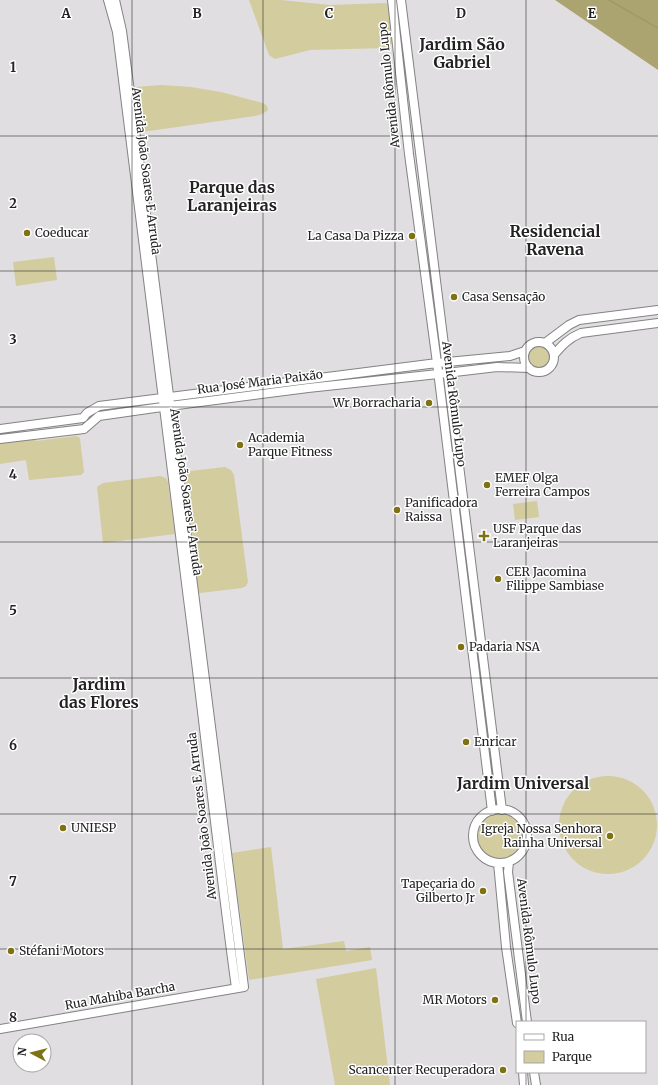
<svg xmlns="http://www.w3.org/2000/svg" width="658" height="1085" font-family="Merriweather,serif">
  <rect width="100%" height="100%" fill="#e0dee0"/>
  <path fill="#d2cc9f" d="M249,0H281L330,5L386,3L389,6L393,42L390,46L387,48L310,50L275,59L269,55Z
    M161,85L191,87L221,92L263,103L267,106L268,110C263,115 255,116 248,117L142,132L137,130L133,92L134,89L136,87Z
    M54,257L57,280L16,286L13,262Z
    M527 357a12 12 0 1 1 24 0a12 12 0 1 1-24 0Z
    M76,436L79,437L80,439L84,472L81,475L29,480L26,460L0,464V443L35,438L36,441Z
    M225,467L231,470L234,475L248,582L246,586L242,588L200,593L196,591L182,480L184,474L190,471Z
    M160,476L166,478L168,482L175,534L103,543L97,487L103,483Z
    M537,501L539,517L515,520L513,504Z
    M559 825a49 49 0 1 1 98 0a49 49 0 1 1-98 0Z
    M476 836a23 23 0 1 1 46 0a23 23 0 1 1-46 0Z
    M271,847L283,949L344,941L346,951L370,947L372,960L249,980L232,853Z
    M376,968L390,1085H335L316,979Z"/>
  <path fill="#aca470" d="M555,0H658V70Z"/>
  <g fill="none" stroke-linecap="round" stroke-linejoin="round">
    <path stroke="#a09965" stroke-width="1.5" d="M609,0L658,28"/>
    <defs>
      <path id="tertiary" d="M108,0L117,32C139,221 163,410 188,599C205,728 218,858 236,988
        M392,0L409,154L437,363L492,811
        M401,0L502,810
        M524 357a15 15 0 1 1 30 0a15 15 0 1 1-30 0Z
        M545,343L569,325L579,320L658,310
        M554,355C562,345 569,338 581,333L658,323
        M0,429L83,418L87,413L99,406L437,363L510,356L525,351
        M0,439L84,429L99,416L162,407L308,388L438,374L497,367L529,368
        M473 836a27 27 0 1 1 54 0a27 27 0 1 1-54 0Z
        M509,862L508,872L527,1022
        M498,863L506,947L517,1023
        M0,1029L244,987C215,774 188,561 163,348C150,242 136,137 122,31L115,0
        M523,1072L524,1085
        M534,1072L536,1085"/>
    </defs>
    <use href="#tertiary" stroke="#848284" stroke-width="10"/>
    <use href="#tertiary" stroke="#fff" stroke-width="8"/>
  </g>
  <path fill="none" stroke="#232223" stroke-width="1" stroke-opacity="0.55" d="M132,0V1085M263,0V1085M395,0V1085M526,0V1022M0,136H658M0,271H658M0,407H658M0,542H658M0,678H658M0,814H658M0,949H658M526,1072V1085"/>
  <g fill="#7f7213" stroke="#fff" stroke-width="1.5">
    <circle cx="27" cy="233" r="4"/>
    <circle cx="412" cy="236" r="4"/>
    <circle cx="454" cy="297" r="4"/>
    <circle cx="429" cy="403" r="4"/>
    <circle cx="240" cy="445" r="4"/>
    <circle cx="487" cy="485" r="4"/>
    <circle cx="397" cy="510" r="4"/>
    <path d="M482 530h4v4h4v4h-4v4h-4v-4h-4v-4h4z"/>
    <circle cx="498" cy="579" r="4"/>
    <circle cx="461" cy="647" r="4"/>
    <circle cx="466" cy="742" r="4"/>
    <circle cx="63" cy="828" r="4"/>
    <circle cx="610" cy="836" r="4"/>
    <circle cx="483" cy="891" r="4"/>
    <circle cx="11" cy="951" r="4"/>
    <circle cx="495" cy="1000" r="4"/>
    <circle cx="503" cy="1070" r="4"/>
  </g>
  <g text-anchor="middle" stroke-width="3" stroke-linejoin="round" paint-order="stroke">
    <g font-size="12" fill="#232223" stroke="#fff">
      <text transform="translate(389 85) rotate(-96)" y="4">Avenida Rômulo Lupo</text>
      <text transform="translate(146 171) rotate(83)" y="4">Avenida João Soares E Arruda</text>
      <text transform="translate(260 382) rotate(-7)" y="4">Rua José Maria Paixão</text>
      <text transform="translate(454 404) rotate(83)" y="4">Avenida Rômulo Lupo</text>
      <text transform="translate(186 492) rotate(82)" y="4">Avenida João Soares E Arruda</text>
      <text transform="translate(202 816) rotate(-97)" y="4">Avenida João Soares E Arruda</text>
      <text transform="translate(529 941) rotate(83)" y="4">Avenida Rômulo Lupo</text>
      <text transform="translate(120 996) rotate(-10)" y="4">Rua Mahiba Barcha</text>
    </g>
    <g font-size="12" fill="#232223" stroke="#fff" text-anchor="start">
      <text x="35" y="237">Coeducar</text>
      <text x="404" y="240" text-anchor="end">La Casa Da Pizza</text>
      <text x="462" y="301">Casa Sensação</text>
      <text x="421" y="407" text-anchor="end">Wr Borracharia</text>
      <text x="248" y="442">Academia<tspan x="248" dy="14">Parque Fitness</tspan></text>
      <text x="495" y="482">EMEF Olga<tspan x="495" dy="14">Ferreira Campos</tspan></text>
      <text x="405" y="507">Panificadora<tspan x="405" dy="14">Raissa</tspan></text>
      <text x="493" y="533">USF Parque das<tspan x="493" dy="14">Laranjeiras</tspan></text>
      <text x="506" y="576">CER Jacomina<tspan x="506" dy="14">Filippe Sambiase</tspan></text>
      <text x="469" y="651">Padaria NSA</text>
      <text x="474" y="746">Enricar</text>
      <text x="71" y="832">UNIESP</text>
      <text x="602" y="833" text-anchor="end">Igreja Nossa Senhora<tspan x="602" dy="14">Rainha Universal</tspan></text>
      <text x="475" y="888" text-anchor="end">Tapeçaria do<tspan x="475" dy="14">Gilberto Jr</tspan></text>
      <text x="19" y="955">Stéfani Motors</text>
      <text x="487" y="1004" text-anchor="end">MR Motors</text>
      <text x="495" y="1074" text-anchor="end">Scancenter Recuperadora</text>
    </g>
    <g font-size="16" font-weight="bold" fill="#232223" stroke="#fff">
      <text x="462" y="50">Jardim São<tspan x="462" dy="18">Gabriel</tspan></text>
      <text x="232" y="193">Parque das<tspan x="232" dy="18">Laranjeiras</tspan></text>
      <text x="555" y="237">Residencial<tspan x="555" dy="18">Ravena</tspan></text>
      <text x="99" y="690">Jardim<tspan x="99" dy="18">das Flores</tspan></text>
      <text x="523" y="789">Jardim Universal</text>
    </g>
  </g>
  <g font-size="13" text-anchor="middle" font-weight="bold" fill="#232223" stroke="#fff" stroke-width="3" stroke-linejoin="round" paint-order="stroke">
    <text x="66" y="18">A</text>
    <text x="197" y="18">B</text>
    <text x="329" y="18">C</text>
    <text x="461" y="18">D</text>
    <text x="592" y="18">E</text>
    <text x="13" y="72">1</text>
    <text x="13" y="208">2</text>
    <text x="13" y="344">3</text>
    <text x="13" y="479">4</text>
    <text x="13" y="615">5</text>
    <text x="13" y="750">6</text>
    <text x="13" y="886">7</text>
    <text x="13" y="1022">8</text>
  </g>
  <rect x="516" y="1021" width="130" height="52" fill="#ffffff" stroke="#a7a7a7"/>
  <rect x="524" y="1034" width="20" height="6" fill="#ffffff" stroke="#a7a7a7"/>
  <text x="552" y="1041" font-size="12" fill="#232223">Rua</text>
  <rect x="524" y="1051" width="20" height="12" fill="#d2cc9f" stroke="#a7a7a7"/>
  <text x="552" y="1061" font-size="12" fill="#232223">Parque</text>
  <g transform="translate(32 1053) rotate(277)"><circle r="19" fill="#ffffff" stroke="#a7a7a7"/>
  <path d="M0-3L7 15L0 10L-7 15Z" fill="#7f7213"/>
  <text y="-6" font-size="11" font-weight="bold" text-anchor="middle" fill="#232223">N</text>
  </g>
</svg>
